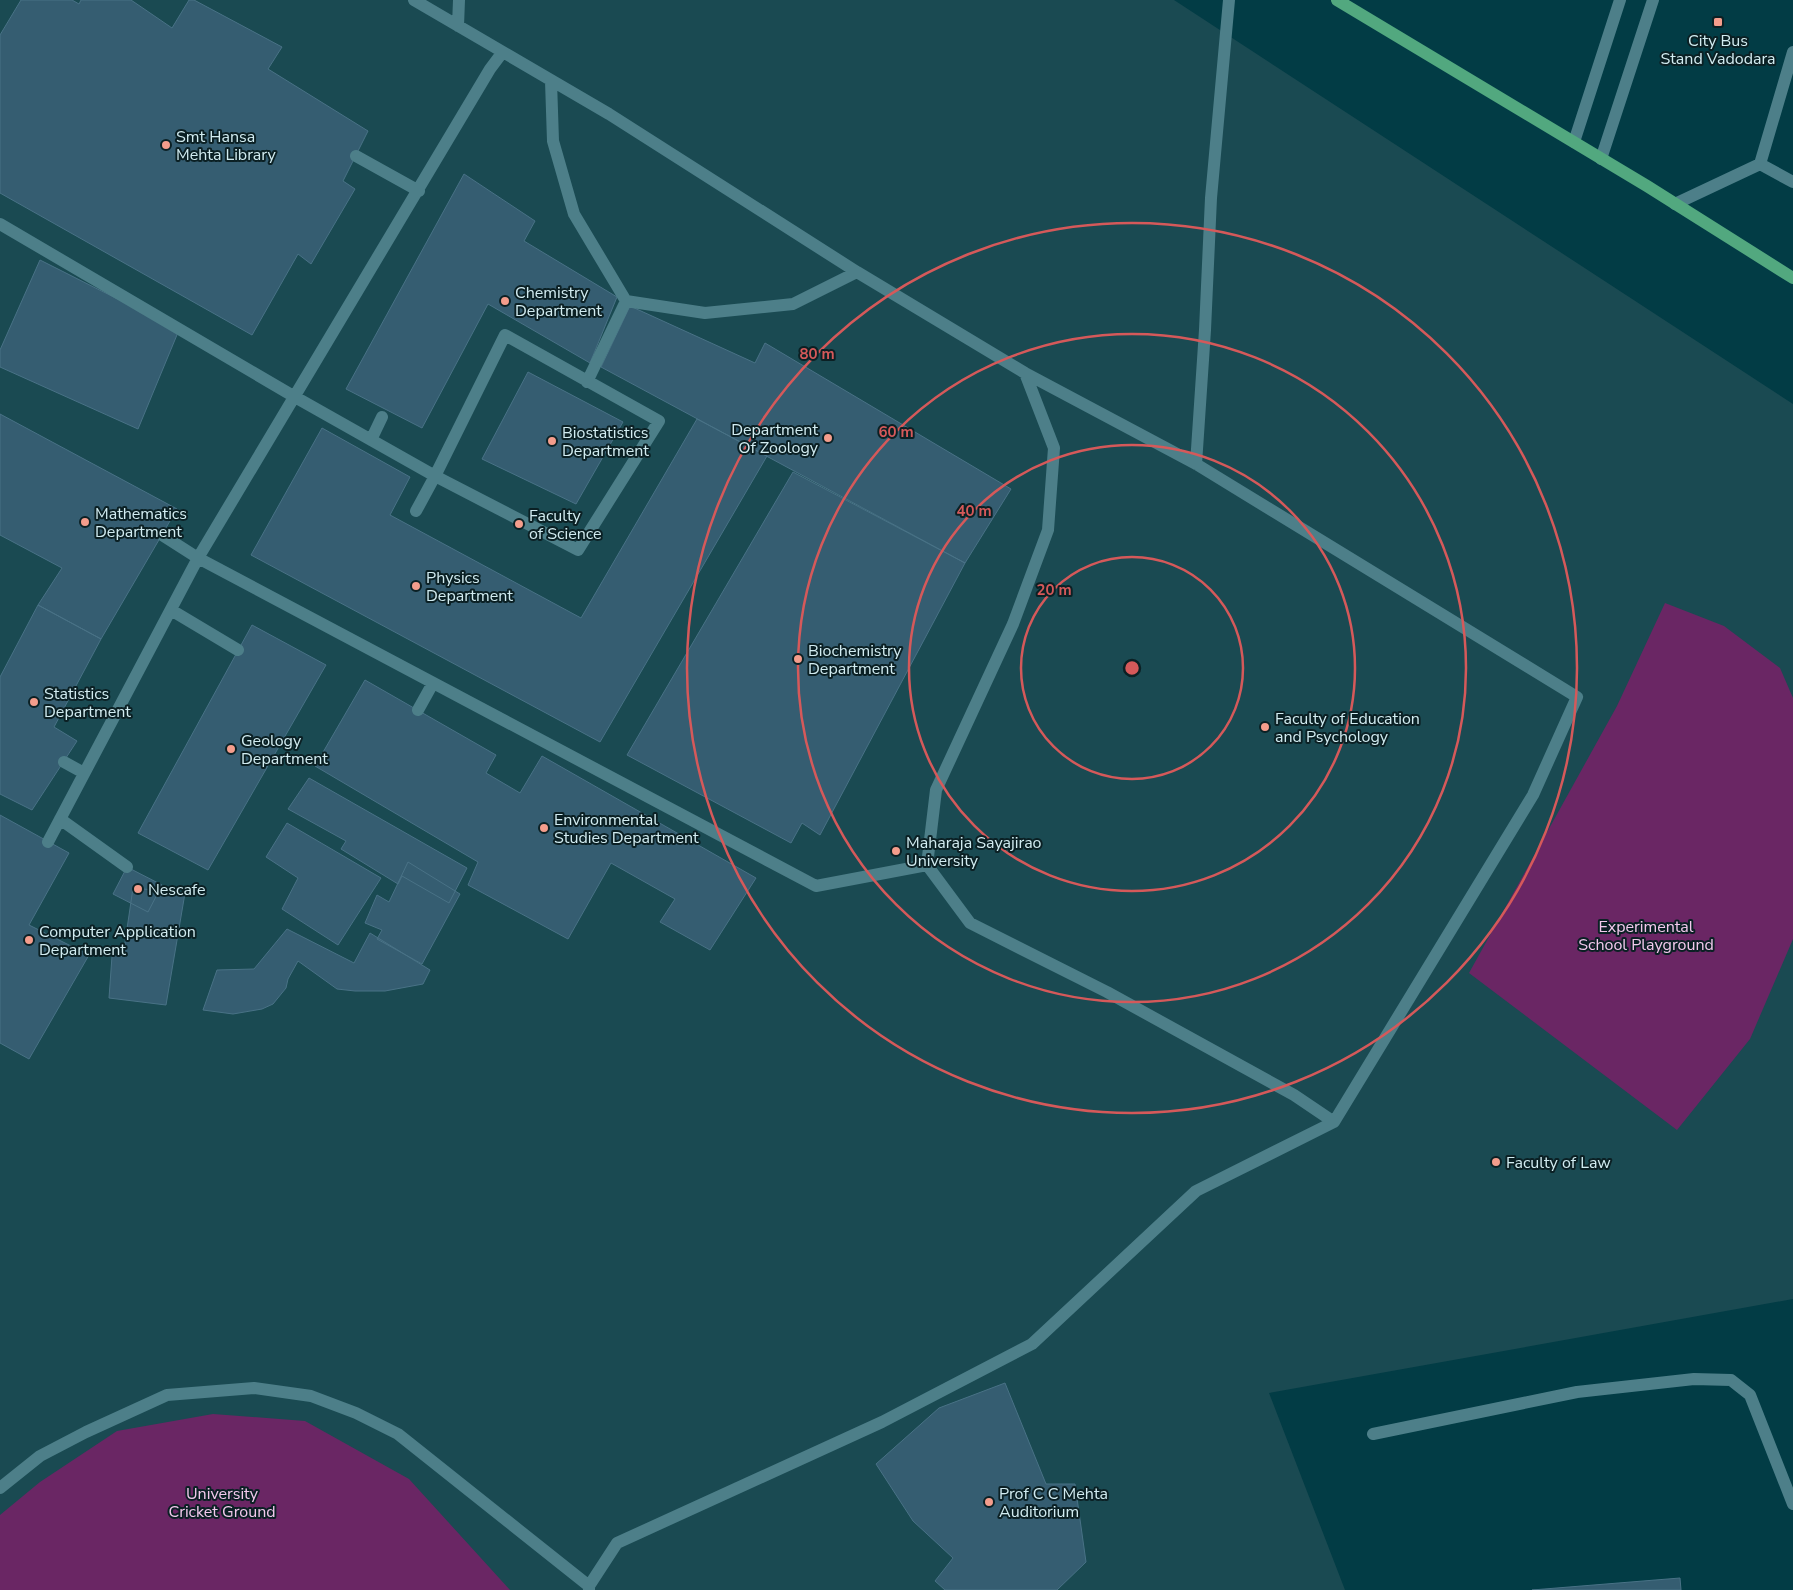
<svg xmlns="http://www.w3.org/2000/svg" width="1793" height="1590" font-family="'Nunito Sans',sans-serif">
  <rect width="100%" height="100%" fill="#023c45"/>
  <path fill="#1a4a52" d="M0,0H1174L1793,404V1299L1269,1393L1345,1590H0Z"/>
  <path fill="#6a2664" d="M1665,603L1724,626L1780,668L1793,698V939L1750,1039L1677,1130L1469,973L1617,706Z
    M213,1414L305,1421L409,1479L510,1590H0V1515L40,1482L117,1431Z"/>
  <path fill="#355d71" stroke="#497286" d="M21,0H72L79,4L81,0H131L172,28L189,0H194L282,47L268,69L368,131L343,181L355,189L311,264L298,254L252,335L0,193V35Z
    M464,174L535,221L524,241L617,297L590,363L488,304L422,428L346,389Z
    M40,260L179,330L138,429L0,367V350Z
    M630,306L755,363L765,343L1011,489L965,563L601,367Z
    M528,372L623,422L576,504L482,459Z
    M0,414L177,509L101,639L38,605L62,568L0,535Z
    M697,419L767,456L600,742L251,555L322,428L410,477L390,515L581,618Z
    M793,472L965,563L820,835L802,823L791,843L627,755Z
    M38,605L101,639L54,727L77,741L32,810L0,794V677Z
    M252,625L326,665L208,870L138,833Z
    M365,680L496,755L486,773L520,793L542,756L756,878L710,950L660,922L675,899L611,863L568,939L468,885L478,862L315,766Z
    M309,778L467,868L449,903L402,876L398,884L341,849L346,841L288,809Z
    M0,815L69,853L29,925L89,955L29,1059L0,1043Z
    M287,823L381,878L338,945L282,909L298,878L266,857Z
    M408,862L460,894L422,964L377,939L382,930L365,923L377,895L389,902Z
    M127,867L162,885L148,912L113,894Z
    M133,888L185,893L166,1005L109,998L112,956H123Z
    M287,929L354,963L370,933L430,970L423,984L385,991H355L337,989L298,961L288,979L286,988L273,1004L262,1009L233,1014L203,1010L217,970L254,969Z
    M1005,1383L1046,1484H1075L1086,1562L1057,1590H945L935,1581L953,1558L913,1521L876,1464L939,1408Z
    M1680,1578L1681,1590H1532Z"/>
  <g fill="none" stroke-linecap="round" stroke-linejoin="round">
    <path stroke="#4d7f89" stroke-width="12" d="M414,0L609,114L857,272L1025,373L1196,464L1577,697L1533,795L1334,1122L1196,1191L1032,1344L882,1422L617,1543L589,1586V1590
      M458,26L459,0
      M551,81L553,141L574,214L626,301
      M1574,142L1620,0
      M356,156L419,191
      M1601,159L1653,0
      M1760,164L1793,52
      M1675,204L1760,164L1793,182
      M0,224L295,397L435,476L416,511
      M626,301L705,313L793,304L857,272
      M505,335L659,421L578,550L435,476Z
      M1025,373L1054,448L1048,530L1013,624L936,790L927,865L970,923L1107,992L1294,1095L1334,1122
      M587,382L626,301
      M371,440L382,417
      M1196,464L1205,330L1211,198L1229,0
      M162,535L198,558L816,886L927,865
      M171,610L238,650
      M418,710L433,683
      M64,762L84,773
      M60,819L127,867
      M48,842L198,558L490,69L502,53
      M1373,1434L1577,1392L1694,1379L1731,1380L1750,1395L1793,1504
      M0,1488L40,1456L86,1432L167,1395L254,1388L311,1396L356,1413L398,1434L589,1586"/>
    <path stroke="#52a87f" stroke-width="12" d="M1337,0L1647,186L1793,278"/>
  </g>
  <g fill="none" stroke="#d5595a" stroke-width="2.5">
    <circle cx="1132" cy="668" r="111"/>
    <circle cx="1132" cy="668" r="223"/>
    <circle cx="1132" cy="668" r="334"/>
    <circle cx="1132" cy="668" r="445"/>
  </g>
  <g fill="#f49d8c" stroke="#0b2024" stroke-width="2">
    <rect x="1713" y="17" width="10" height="10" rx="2.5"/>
    <circle cx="166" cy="145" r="5"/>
    <circle cx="505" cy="301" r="5"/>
    <circle cx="828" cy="438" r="5"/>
    <circle cx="552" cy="441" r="5"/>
    <circle cx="85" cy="522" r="5"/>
    <circle cx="519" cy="524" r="5"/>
    <circle cx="416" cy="586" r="5"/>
    <circle cx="798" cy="659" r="5"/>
    <circle cx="34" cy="702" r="5"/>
    <circle cx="1265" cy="727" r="5"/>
    <circle cx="231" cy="749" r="5"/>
    <circle cx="544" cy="828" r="5"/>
    <circle cx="896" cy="851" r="5"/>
    <circle cx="138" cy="889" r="5"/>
    <circle cx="29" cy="940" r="5"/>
    <circle cx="1496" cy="1162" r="5"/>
    <circle cx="989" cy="1502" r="5"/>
  </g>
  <g text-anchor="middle" stroke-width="4" stroke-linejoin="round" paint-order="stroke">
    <g font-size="16" fill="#d2ecf1" stroke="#0b2024" text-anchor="start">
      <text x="1718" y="46" text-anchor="middle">City Bus<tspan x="1718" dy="18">Stand Vadodara</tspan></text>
      <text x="176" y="142">Smt Hansa<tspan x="176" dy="18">Mehta Library</tspan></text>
      <text x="515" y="298">Chemistry<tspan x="515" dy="18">Department</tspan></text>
      <text x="818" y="435" text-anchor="end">Department<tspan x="818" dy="18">Of Zoology</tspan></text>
      <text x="562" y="438">Biostatistics<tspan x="562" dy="18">Department</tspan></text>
      <text x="95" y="519">Mathematics<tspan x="95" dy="18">Department</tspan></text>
      <text x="529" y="521">Faculty<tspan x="529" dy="18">of Science</tspan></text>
      <text x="426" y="583">Physics<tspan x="426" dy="18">Department</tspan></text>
      <text x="808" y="656">Biochemistry<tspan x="808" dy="18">Department</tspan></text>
      <text x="44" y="699">Statistics<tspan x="44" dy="18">Department</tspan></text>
      <text x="1275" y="724">Faculty of Education<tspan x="1275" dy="18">and Psychology</tspan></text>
      <text x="241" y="746">Geology<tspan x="241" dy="18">Department</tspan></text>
      <text x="554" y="825">Environmental<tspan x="554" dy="18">Studies Department</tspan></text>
      <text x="906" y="848">Maharaja Sayajirao<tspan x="906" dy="18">University</tspan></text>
      <text x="148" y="895">Nescafe</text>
      <text x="39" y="937">Computer Application<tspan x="39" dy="18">Department</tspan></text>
      <text x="1506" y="1168">Faculty of Law</text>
      <text x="999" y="1499">Prof C C Mehta<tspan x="999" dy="18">Auditorium</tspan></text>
    </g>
    <g font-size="16" fill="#f3c9ed" stroke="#0b2024">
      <text x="1646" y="932">Experimental<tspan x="1646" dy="18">School Playground</tspan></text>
      <text x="222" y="1499">University<tspan x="222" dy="18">Cricket Ground</tspan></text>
    </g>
  </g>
  <circle cx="1132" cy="668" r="8" fill="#d5595a" stroke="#0b2024" stroke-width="2.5"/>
  <g font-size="15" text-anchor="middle" font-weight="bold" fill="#d5595a" stroke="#0b2024" stroke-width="4" stroke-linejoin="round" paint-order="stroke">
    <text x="817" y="359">80 m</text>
    <text x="896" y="437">60 m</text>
    <text x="974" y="516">40 m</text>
    <text x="1054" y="595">20 m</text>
  </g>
</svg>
